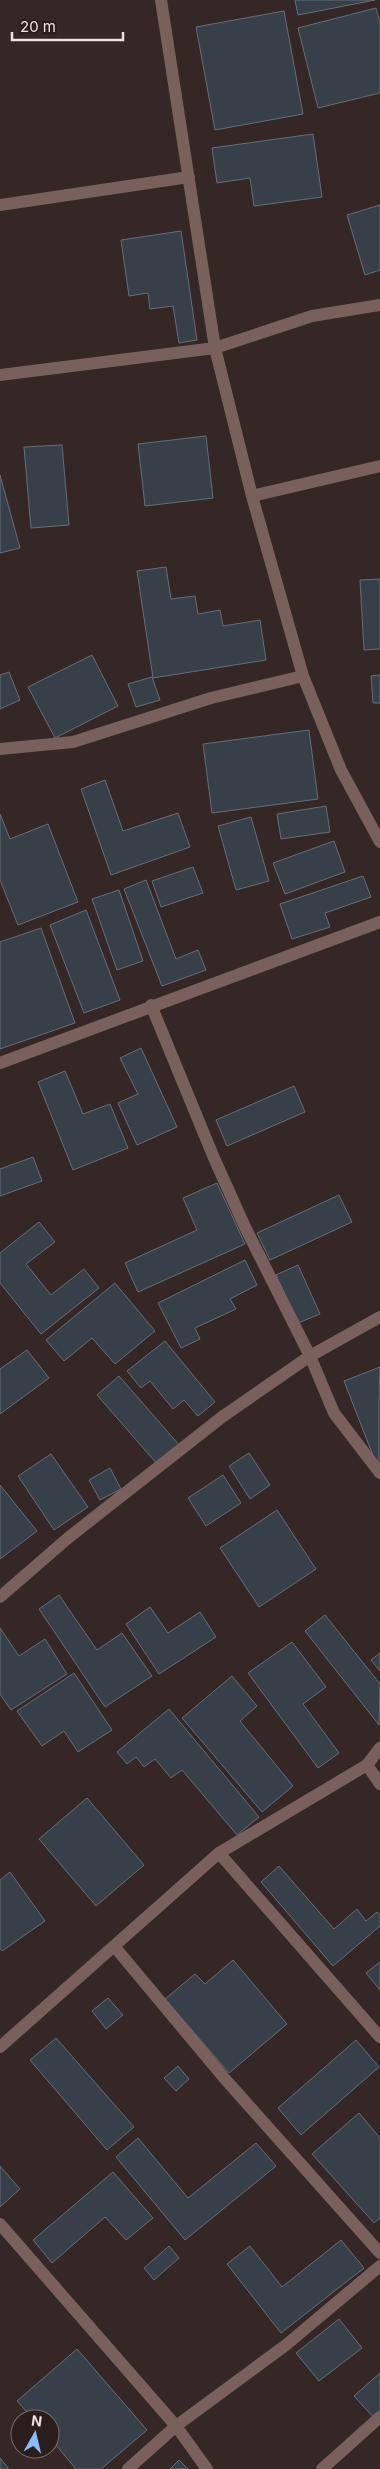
<svg xmlns="http://www.w3.org/2000/svg" width="380" height="2469" font-family="Inter,sans-serif">
  <rect width="100%" height="100%" fill="#342725"/>
  <path fill="#373f49" stroke="#666e79" d="M295,0H375L298,15Z
    M376,8L380,23V93L318,108L298,28Z
    M284,11L303,114L215,130L196,27Z
    M313,134L322,197L254,206L250,178L217,183L212,148Z
    M380,205V270L365,275L347,215Z
    M181,231L197,340L179,343L173,306L150,309L148,293L129,296L121,240Z
    M206,436L213,498L145,506L138,444Z
    M62,445L69,525L31,528L24,447Z
    M0,475L20,548L0,553Z
    M166,567L171,599L195,596L198,614L220,610L223,626L260,620L266,660L153,678L137,571Z
    M380,579V649L364,650L360,580Z
    M92,655L118,706L55,738L28,687Z
    M9,672L20,700L0,709V675Z
    M380,675V703H373L371,676Z
    M152,677L160,700L136,707L128,684Z
    M309,730L318,799L212,813L203,744Z
    M105,780L123,831L178,813L190,847L111,875L81,789Z
    M326,806L330,832L281,839L277,814Z
    M0,814L10,839L48,824L78,902L18,925L0,880Z
    M251,817L269,881L236,890L218,826Z
    M334,841L345,872L285,894L273,863Z
    M193,867L203,893L161,907L152,881Z
    M363,876L371,897L325,913L330,927L292,939L280,904Z
    M146,880L176,959L198,950L206,970L162,986L124,889Z
    M119,890L143,961L117,970L92,899Z
    M86,910L120,1000L84,1013L50,925Z
    M41,928L75,1023L0,1049V942Z
    M141,1048L177,1127L137,1145L118,1103L138,1094L120,1058Z
    M65,1071L83,1114L110,1104L128,1148L73,1170L38,1082Z
    M294,1086L305,1112L227,1146L216,1120Z
    M33,1157L42,1181L0,1196V1169Z
    M217,1183L245,1244L138,1292L125,1263L197,1230L183,1198Z
    M339,1195L352,1222L270,1260L257,1233Z
    M39,1222L55,1242L26,1264L51,1295L84,1269L99,1288L41,1334L0,1283V1253Z
    M245,1260L257,1285L230,1299L236,1309L195,1328L200,1339L181,1348L158,1303Z
    M298,1265L320,1314L298,1323L276,1275Z
    M115,1283L155,1331L115,1364L92,1338L64,1361L46,1340Z
    M165,1341L215,1402L198,1416L184,1400L173,1409L150,1381L141,1388L127,1371Z
    M27,1350L49,1378L0,1414V1369Z
    M380,1367L379,1398V1471L344,1381Z
    M119,1376L180,1446L158,1465L97,1395Z
    M249,1453L270,1485L250,1499L229,1466Z
    M51,1454L88,1507L54,1530L18,1476Z
    M110,1468L121,1489L100,1500L89,1480Z
    M223,1475L241,1503L206,1526L188,1498Z
    M0,1485L37,1531L0,1559Z
    M277,1510L316,1569L259,1607L220,1548Z
    M59,1595L97,1650L122,1633L152,1676L105,1707L39,1609Z
    M150,1607L168,1633L200,1612L216,1637L159,1674L126,1624Z
    M325,1615L380,1684L379,1725L305,1631Z
    M0,1628L19,1656L45,1639L67,1674L11,1710L0,1694Z
    M292,1642L326,1687L303,1704L339,1753L318,1768L248,1673Z
    M380,1653V1671L371,1660Z
    M74,1673L112,1730L78,1752L64,1731L42,1746L17,1711Z
    M232,1676L257,1706L240,1721L293,1786L262,1812L182,1718Z
    M169,1709L259,1817L237,1835L182,1770L171,1778L155,1759L144,1767L136,1757L127,1764L117,1752Z
    M87,1798L144,1865L96,1906L39,1839Z
    M279,1866L334,1929L357,1909L366,1921L377,1912L380,1915V1926L333,1966L261,1882Z
    M10,1872L45,1921L2,1951L0,1948V1880Z
    M233,1960L287,2024L229,2073L165,1999L195,1974L205,1984Z
    M380,1962V1990L366,1973Z
    M108,1998L123,2015L106,2029L92,2011Z
    M56,2038L134,2127L107,2150L30,2060Z
    M356,2040L379,2067L301,2135L278,2108Z
    M178,2066L189,2079L176,2091L164,2078Z
    M359,2113L380,2138V2218L374,2223L312,2154Z
    M138,2138L188,2198L256,2143L276,2166L185,2240L116,2157Z
    M0,2166L20,2189L0,2207Z
    M113,2172L153,2218L126,2240L105,2217L52,2263L33,2240Z
    M341,2240L364,2268L281,2333L227,2264L250,2246L282,2287Z
    M169,2246L179,2258L154,2280L144,2268Z
    M339,2319L362,2348L319,2381L296,2353Z
    M77,2349L147,2430L101,2469H76L50,2438V2419H33L17,2401Z
    M380,2373V2413L374,2418L354,2396Z
    M0,2458L9,2469H0Z
    M179,2460L188,2469H170Z"/>
  <g fill="none" stroke-linecap="round" stroke-linejoin="round">
    <path stroke="#7a605c" stroke-width="12" d="M161,0L215,348L252,496L303,676L341,770L380,842
      M0,205L189,177
      M0,375L215,348L312,316L380,305
      M252,496L380,466
      M0,749L73,742L211,698L303,676
      M151,1005L214,1158L245,1227L310,1356L334,1413L380,1473
      M0,1063L380,922
      M0,1597L68,1538L222,1417L310,1356L380,1317
      M367,1765L380,1784
      M219,1853L380,2037
      M114,1946L225,2079L380,2253
      M0,2047L219,1853L367,1765L380,1748
      M0,2224L176,2426L207,2469
      M128,2469L176,2426L286,2345L380,2266
      M322,2469L380,2417"/>
  </g>
  <g transform="translate(35 2434) rotate(8)"><circle r="24" fill="#2a1d1c" stroke="#786c6b"/>
  <path d="M0-4L9 19L0 12L-9 19Z" fill="#87bbfb"/>
  <text y="-8" font-size="14" font-weight="bold" text-anchor="middle" fill="#ece3e1">N</text>
  </g>
  <path d="M12 32v8h111v-8" fill="none" stroke="#ece3e1" stroke-width="2.5"/>
  <text x="20" y="32" font-size="15" fill="#ece3e1" stroke="#2a1d1c" stroke-width="4" paint-order="stroke">20 m</text>
</svg>
